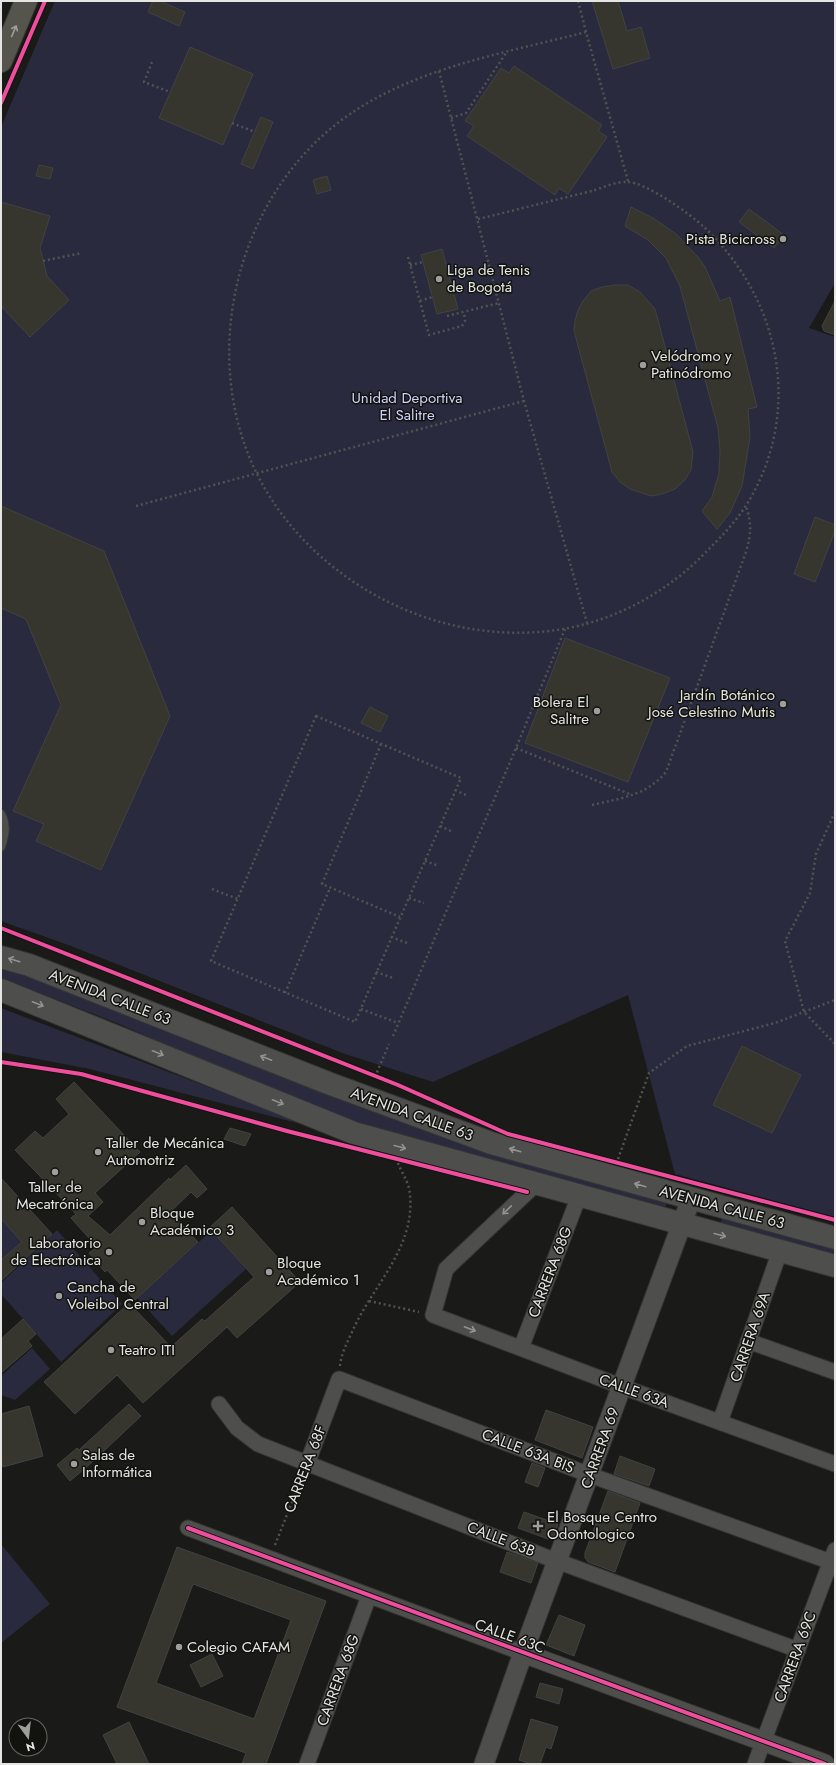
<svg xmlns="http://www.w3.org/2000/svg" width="836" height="1765" font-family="Jost,sans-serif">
  <rect width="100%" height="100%" fill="#1a1a18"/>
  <path fill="#2a2a3f" d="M55,1H835V283L809,328L835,337V1217L675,1174L628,995L433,1082L345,1054L71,946L1,921V127Z
    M1,969L30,976L430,1133L497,1155L667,1201L665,1210L373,1130L248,1081L117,1023L24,987L1,981Z
    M1,1008L316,1128L90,1069L1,1052Z
    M722,1217L835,1242V1255L720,1224Z
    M1,1219L22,1242L1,1260Z
    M57,1230L122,1304L61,1362L1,1294V1283Z
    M211,1231L246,1269L172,1336L137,1298Z
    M32,1348L50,1369L15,1400L1,1395V1376Z
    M1,1544L50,1604L1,1643Z"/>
  <path fill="#36362f" stroke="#424241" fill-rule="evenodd" d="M153,1H160L185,12L179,26L148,12Z
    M592,1H618L627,31L641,27L650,58L613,69Z
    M190,47L253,74L223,145L159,118Z
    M514,66L602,125L598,131L607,137L568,194L559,188L555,195L467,136L474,126L465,121L501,68L509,73Z
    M261,117L273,122L253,169L241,164Z
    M39,165L53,168L50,179L36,176Z
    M327,176L331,190L317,194L313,180Z
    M1,202L50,216L40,248L47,276L69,300L30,337L1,306Z
    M631,207L653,218L676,234L697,256L705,267L720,301L730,297L757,407L748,409L750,437L742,486L730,513L717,529L702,511L712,497L719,473L720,451L718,428L680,286L666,258L648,240L625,226Z
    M749,209L784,235L774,248L739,222Z
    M442,249L458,309L437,314L421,255Z
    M615,285H628L640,292L655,309L693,452L691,470L685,480L675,489L662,494L651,496L630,489L620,482L612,472L577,342L574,330L575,321L578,310L583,301L591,291L602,287Z
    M835,301V335L824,331L822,326Z
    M1,506L104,551L170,716L101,870L36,841L44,824L13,811L61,705L26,619L1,608Z
    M815,517L835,525V531L815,582L794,574Z
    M565,638L670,678L628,782L525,743Z
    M370,707L388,716L380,732L361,723Z
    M742,1046L801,1075L772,1133L713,1105Z
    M74,1082L140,1152L95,1193L103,1202L88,1216L110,1235L169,1178L170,1180L186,1165L207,1189L197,1198L191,1192L170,1212L198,1242L135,1300L107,1270L105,1272L89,1253L97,1247L71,1218L76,1214L15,1150L35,1131L43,1138L69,1114L56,1099Z
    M230,1128L251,1134L245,1146L224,1139Z
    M1,1178L52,1234L1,1281V1260L22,1242L1,1219Z
    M232,1207L300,1282L237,1338L227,1327L143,1403L117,1375L75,1414L44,1382L129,1303L171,1347L202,1319L205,1321L254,1277L209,1228Z
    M23,1319L36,1334L28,1341L32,1346L1,1373V1339Z
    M129,1404L141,1416L90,1464L70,1481L57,1465L77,1448L79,1450Z
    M29,1406L43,1456L3,1467L1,1460V1414Z
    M546,1410L593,1427L582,1458L535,1440Z
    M620,1456L655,1469L649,1486L614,1474Z
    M532,1463L545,1468L538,1487L525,1482Z
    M608,1491L640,1503L615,1572L588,1562L585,1558V1553Z
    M524,1512L558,1524L554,1536L548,1539L518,1528Z
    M177,1547L326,1601L266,1764H242L246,1753L117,1707ZM193,1584L291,1620L254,1719L156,1683Z
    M507,1552L538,1563L531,1583L500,1572Z
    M559,1615L585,1625L574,1656L546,1645Z
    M212,1654L223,1676L201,1687L190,1665Z
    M540,1683L563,1689L559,1704L536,1697Z
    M531,1719L558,1727L551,1749L546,1747L540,1764H531L519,1760Z
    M129,1722L149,1764H117L103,1735Z"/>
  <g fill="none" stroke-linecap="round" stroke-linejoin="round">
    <defs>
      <path id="service" d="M1,814C7,825 5,835 1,847"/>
      <path id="minor" d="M536,1184L446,1269L433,1315L623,1387L835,1464
        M748,1341L835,1372
        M521,1348L579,1196
        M219,1404L237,1428L258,1444L546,1557L798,1650
        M720,1422L780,1251
        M307,1464L339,1379L590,1475L831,1562
        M188,1528L523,1653
        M307,1764L369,1596
        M755,1764L835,1550"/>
      <path id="tertiary" d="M523,1653L825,1764
        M484,1764L523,1653L691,1199"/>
      <path id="secondary" d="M1,957L29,965L328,1083L491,1143L835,1238
        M1,990L354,1133L835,1266"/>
      <path id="primary" d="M1,61L26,1"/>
    </defs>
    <use href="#service" stroke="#353534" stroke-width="10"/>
    <use href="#minor" stroke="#353534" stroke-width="17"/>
    <use href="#tertiary" stroke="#353534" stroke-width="21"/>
    <use href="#secondary" stroke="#353534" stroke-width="24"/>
    <use href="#primary" stroke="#353534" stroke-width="24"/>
    <path stroke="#525250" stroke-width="2.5" stroke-dasharray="2 3" stroke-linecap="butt" d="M578,1L586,32
      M152,62L144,82L170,92
      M439,71L524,401L587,623
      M451,118L466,113L506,53
      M232,123L255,132
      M478,219C516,210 554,200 592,191C601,188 618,181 627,182C646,182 690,214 704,227C779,298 803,407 750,499C738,520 721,537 704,554C667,592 616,620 563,629C440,650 309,582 255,470C203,360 232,220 320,138C392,71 494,56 586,32L628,181
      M408,257L429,335L462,326L465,321L464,312
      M43,261L82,253
      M410,265L423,262
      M420,301L432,297
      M447,316L499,303
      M136,506L524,401
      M316,716L461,778L355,1022L211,961Z
      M381,744L322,884L400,917
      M516,748L632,795
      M455,790L468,796
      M592,805C621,798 646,796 666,772L746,552C751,534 752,525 746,506
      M835,812L816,854L810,893L785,941L804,1012L835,1044
      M440,826L453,832
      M425,861L439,866
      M212,889L238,899
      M409,898L424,903
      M391,937L407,943
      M376,972L393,978
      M285,993L330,888
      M361,1009L398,1023
      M393,1036L516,748L565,629
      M375,1077L389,1044
      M618,1159L649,1073L687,1046L775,1023L835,1000
      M369,1301L419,1312
      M340,1366C341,1354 347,1343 352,1332C373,1284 419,1245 409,1188C407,1180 401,1171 398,1163
      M275,1545L302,1477"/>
    <use href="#service" stroke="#4e4e4d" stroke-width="8"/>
    <use href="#minor" stroke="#4e4e4d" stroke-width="15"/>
    <use href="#tertiary" stroke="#4e4e4d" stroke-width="19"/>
    <use href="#secondary" stroke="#4e4e4d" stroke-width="22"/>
    <use href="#primary" stroke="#56554d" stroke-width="22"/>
    <defs>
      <path id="cycleway" d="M1,103L45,1
        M1,928L398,1085L508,1134L835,1220
        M1,1062L81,1074L287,1131L527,1192
        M188,1528L825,1764"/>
    </defs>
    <use href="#cycleway" stroke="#12120e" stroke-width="6"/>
    <use href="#cycleway" stroke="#ef4d9e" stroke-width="4"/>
  </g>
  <defs><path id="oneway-shaft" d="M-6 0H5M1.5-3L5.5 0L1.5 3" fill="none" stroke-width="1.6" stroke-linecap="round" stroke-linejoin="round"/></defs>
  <use stroke="#9e9d98" href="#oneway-shaft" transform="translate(14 31) rotate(-67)"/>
  <g stroke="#929290">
    <use href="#oneway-shaft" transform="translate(14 960) rotate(-163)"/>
    <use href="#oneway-shaft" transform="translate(38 1004) rotate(22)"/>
    <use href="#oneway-shaft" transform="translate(158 1053) rotate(22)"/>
    <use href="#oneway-shaft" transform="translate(266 1058) rotate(-159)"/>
    <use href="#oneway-shaft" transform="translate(278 1102) rotate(22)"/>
    <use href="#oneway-shaft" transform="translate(400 1147) rotate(15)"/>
    <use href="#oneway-shaft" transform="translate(515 1150) rotate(-164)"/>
    <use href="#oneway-shaft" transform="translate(640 1185) rotate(-164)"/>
    <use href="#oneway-shaft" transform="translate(507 1210) rotate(136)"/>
    <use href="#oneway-shaft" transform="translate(720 1235) rotate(15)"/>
    <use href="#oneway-shaft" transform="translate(470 1329) rotate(21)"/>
  </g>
  <g fill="#9e9e9c" stroke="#12120e" stroke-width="1.5">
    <circle cx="783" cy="239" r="4"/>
    <circle cx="439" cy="279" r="4"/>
    <circle cx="643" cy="365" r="4"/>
    <circle cx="783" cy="704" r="4"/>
    <circle cx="597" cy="711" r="4"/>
    <circle cx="98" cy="1152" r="4"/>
    <circle cx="55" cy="1172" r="4"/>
    <circle cx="142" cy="1222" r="4"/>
    <circle cx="109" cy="1252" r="4"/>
    <circle cx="269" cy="1272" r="4"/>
    <circle cx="59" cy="1296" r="4"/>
    <circle cx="111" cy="1350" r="4"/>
    <circle cx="74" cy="1464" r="4"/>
    <path d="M536 1520h4v4h4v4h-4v4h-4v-4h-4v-4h4z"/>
    <circle cx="179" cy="1647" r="4"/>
  </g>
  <g text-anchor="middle" stroke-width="3" stroke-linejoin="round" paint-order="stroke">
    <g font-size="15" fill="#e5e5e3" stroke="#12120e" text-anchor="start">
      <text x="775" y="244" text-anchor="end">Pista Bicicross</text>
      <text x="447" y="275">Liga de Tenis<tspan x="447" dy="17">de Bogotá</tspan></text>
      <text x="651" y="361">Velódromo y<tspan x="651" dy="17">Patinódromo</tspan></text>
      <text x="775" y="700" text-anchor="end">Jardín Botánico<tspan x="775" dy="17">José Celestino Mutis</tspan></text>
      <text x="589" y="707" text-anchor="end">Bolera El<tspan x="589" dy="17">Salitre</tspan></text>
      <text x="106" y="1148">Taller de Mecánica<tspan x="106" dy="17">Automotriz</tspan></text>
      <text x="55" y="1192" text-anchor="middle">Taller de<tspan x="55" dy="17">Mecatrónica</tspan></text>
      <text x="150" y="1218">Bloque<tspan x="150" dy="17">Académico 3</tspan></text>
      <text x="101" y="1248" text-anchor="end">Laboratorio<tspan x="101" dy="17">de Electrónica</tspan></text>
      <text x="277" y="1268">Bloque<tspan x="277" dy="17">Académico 1</tspan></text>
      <text x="67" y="1292">Cancha de<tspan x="67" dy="17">Voleibol Central</tspan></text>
      <text x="119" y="1355">Teatro ITI</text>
      <text x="82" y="1460">Salas de<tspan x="82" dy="17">Informática</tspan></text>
      <text x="547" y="1522">El Bosque Centro<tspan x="547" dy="17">Odontologico</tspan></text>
      <text x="187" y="1652">Colegio CAFAM</text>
    </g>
    <g font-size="15" fill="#d1d1ff" stroke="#12120e">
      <text x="407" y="403">Unidad Deportiva<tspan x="407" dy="17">El Salitre</tspan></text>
    </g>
    <g font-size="15" fill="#e5e5e3" stroke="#12120e">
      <text transform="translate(110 997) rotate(21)" y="5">AVENIDA CALLE 63</text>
      <text transform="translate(412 1114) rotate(20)" y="5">AVENIDA CALLE 63</text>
      <text transform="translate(722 1207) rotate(15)" y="5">AVENIDA CALLE 63</text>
      <text transform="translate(550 1272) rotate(-69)" y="5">CARRERA 68G</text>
      <text transform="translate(750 1337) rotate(-71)" y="5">CARRERA 69A</text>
      <text transform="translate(634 1391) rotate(20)" y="5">CALLE 63A</text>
      <text transform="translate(600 1448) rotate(-70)" y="5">CARRERA 69</text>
      <text transform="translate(528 1451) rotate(21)" y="5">CALLE 63A BIS</text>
      <text transform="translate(305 1469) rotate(-69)" y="5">CARRERA 68F</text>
      <text transform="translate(501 1539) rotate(21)" y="5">CALLE 63B</text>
      <text transform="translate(510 1636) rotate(20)" y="5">CALLE 63C</text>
      <text transform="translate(795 1657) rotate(-70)" y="5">CARRERA 69C</text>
      <text transform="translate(338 1680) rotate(-70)" y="5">CARRERA 68G</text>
    </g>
  </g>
  <rect width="836" height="1765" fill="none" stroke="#e5e5e3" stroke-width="4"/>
  <g transform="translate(28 1737) rotate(165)"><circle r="19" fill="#12120e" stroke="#666663"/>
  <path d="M0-3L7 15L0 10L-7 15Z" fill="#9e9e9c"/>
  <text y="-6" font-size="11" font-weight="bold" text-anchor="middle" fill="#e5e5e3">N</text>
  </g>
</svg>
